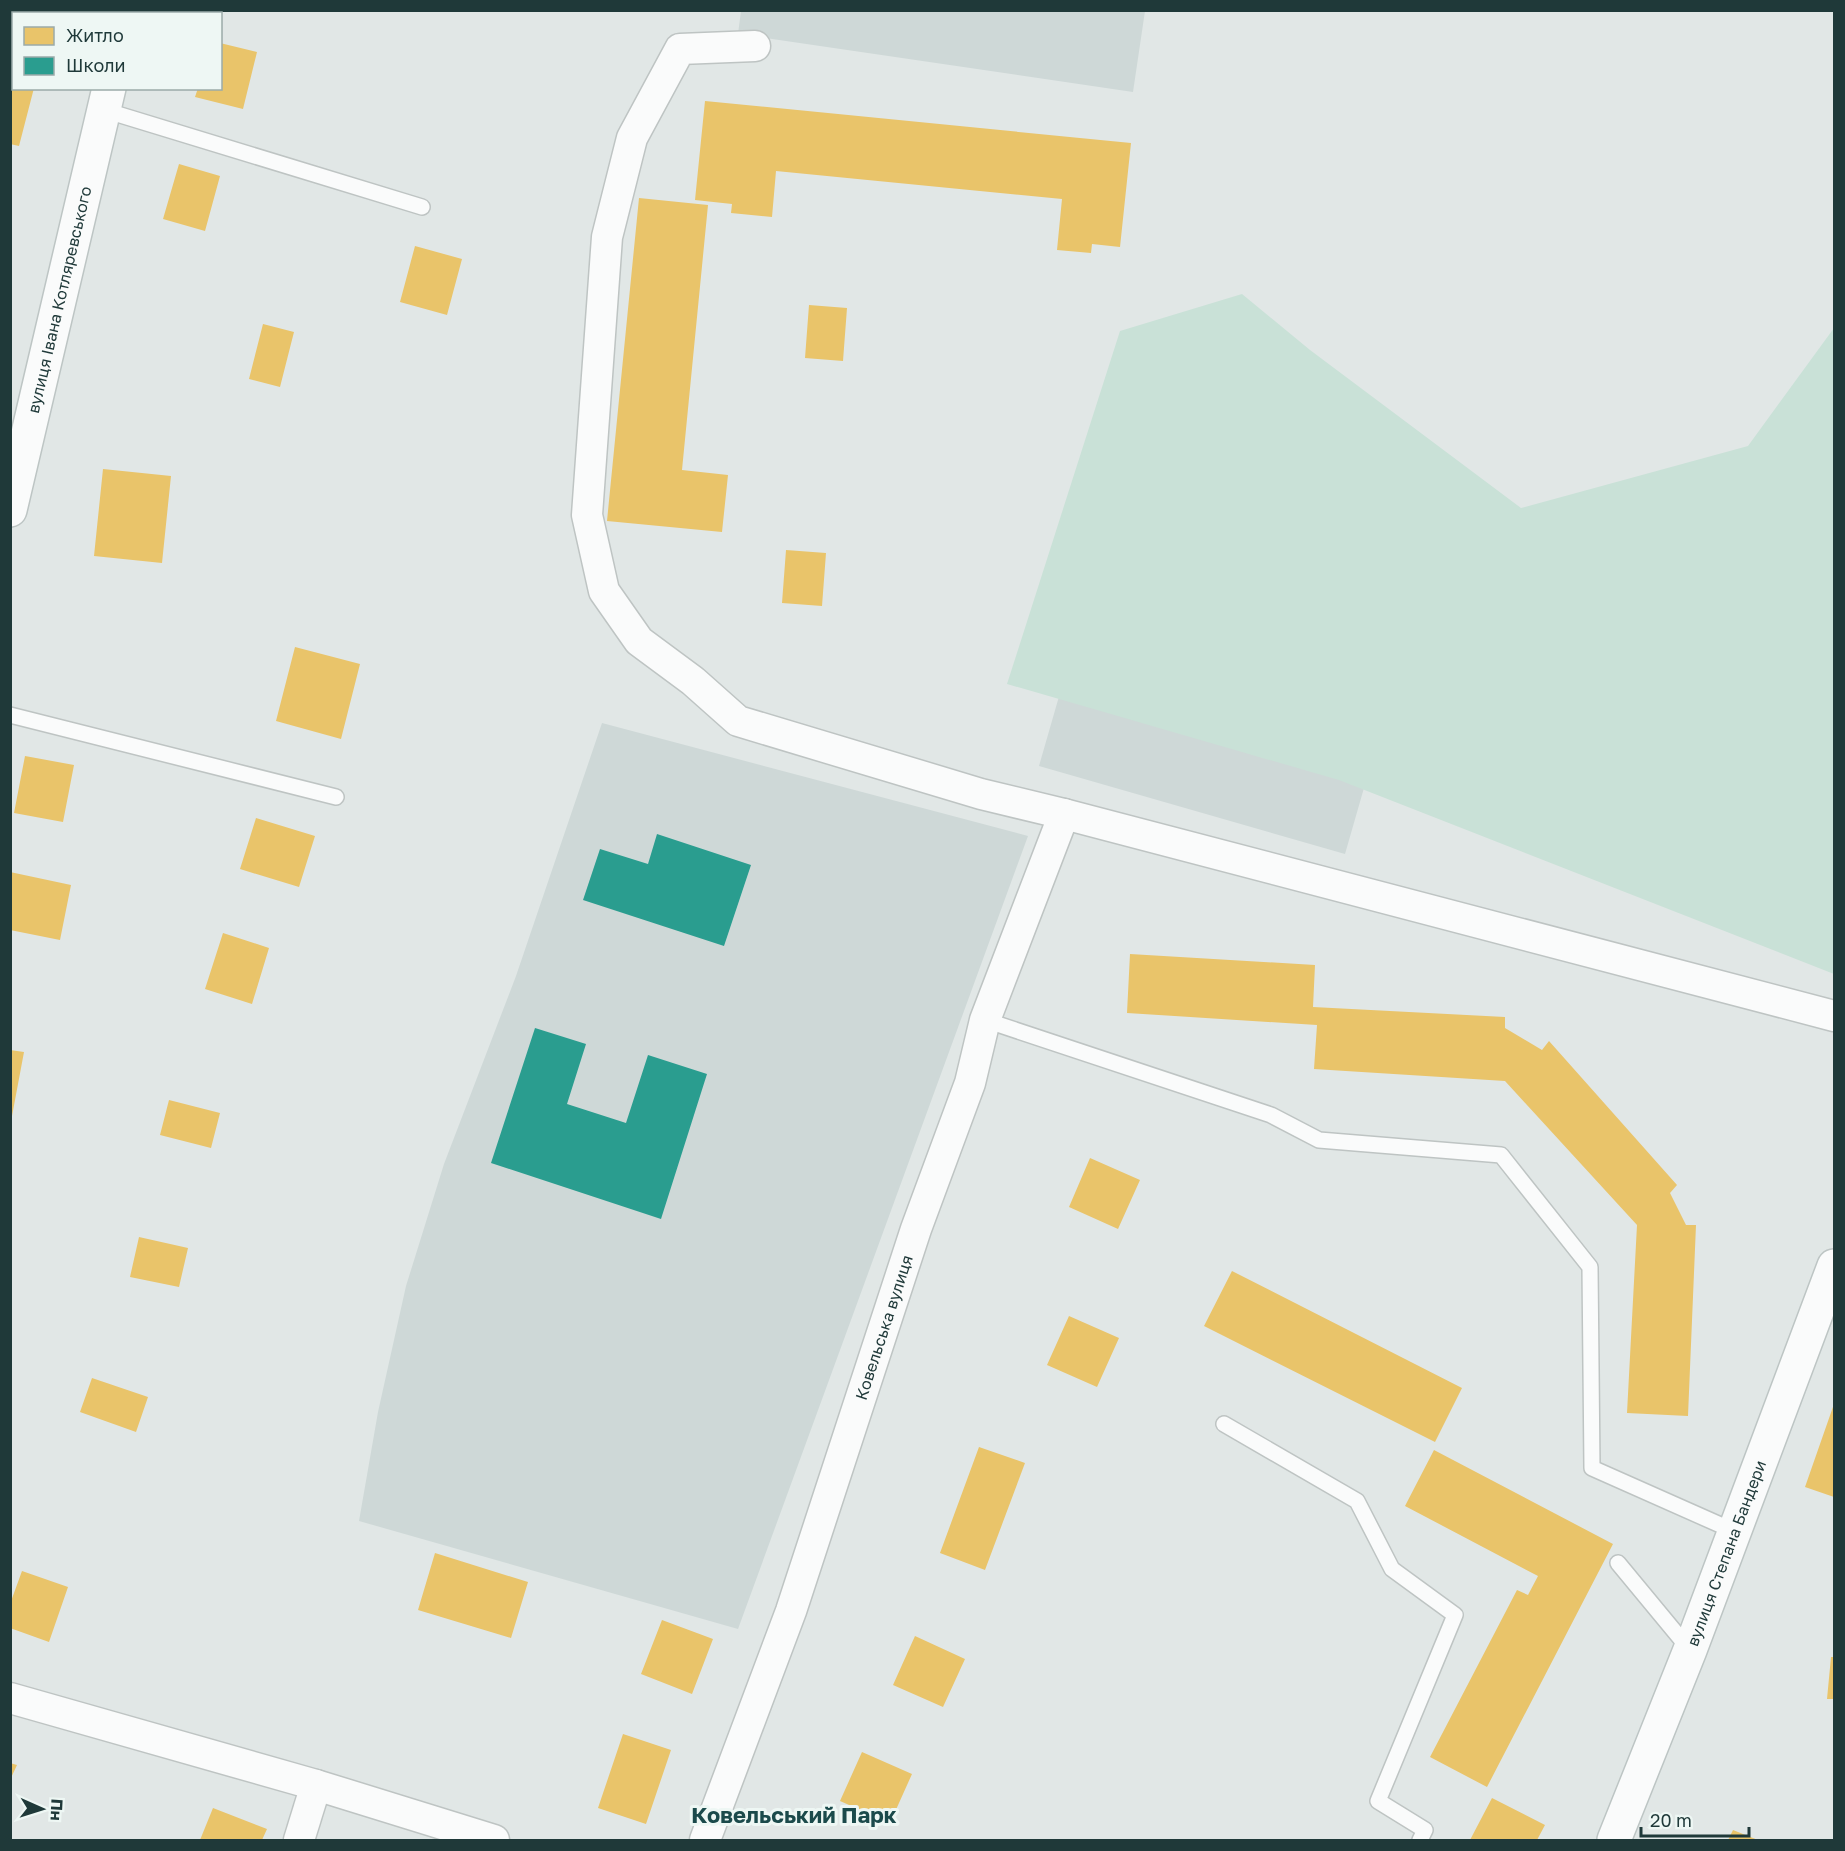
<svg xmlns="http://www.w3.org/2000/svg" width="1845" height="1851" font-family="'Golos Text',sans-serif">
  <rect width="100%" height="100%" fill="#e1e7e6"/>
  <path fill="#ced8d7" d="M741,11H1145L1133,92L738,34Z
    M1062,686L1368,774L1345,854L1039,766Z
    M602,723L1028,836L738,1629L359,1521L378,1412L406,1286L444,1164L516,976Z"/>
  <path fill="#c9e1d7" d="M1242,294L1310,350L1521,508L1748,446L1834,328V974L1339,780L1007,684L1120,331Z"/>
  <path fill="#e9c46a" d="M10,10H50V14H17Z
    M220,43L257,52L243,109L195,97L198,88H220Z
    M10,81L14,82V88H34L19,146L10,144Z
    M705,101L1131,143L1120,247L1092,244L1091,253L1057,250L1062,199L776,171L772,217L731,213L732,204L695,200Z
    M179,164L220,176L205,231L163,219Z
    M639,198L708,205L682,470L728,475L722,532L607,521Z
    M415,246L462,259L447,315L400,302Z
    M809,305L847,308L843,361L805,358Z
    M263,324L294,332L280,387L249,379Z
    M103,469L171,476L162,563L94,556Z
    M786,550L826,553L822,606L782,603Z
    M295,647L360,664L341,739L276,721Z
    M25,756L74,765L63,822L14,813Z
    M256,818L315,836L299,887L240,869Z
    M10,872L71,885L60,940L10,930Z
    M223,933L269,948L252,1004L205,989Z
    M1130,954L1315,965L1313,1007L1505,1017V1028L1542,1050L1549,1041L1677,1185L1670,1193L1686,1225H1696L1688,1416L1627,1413L1637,1225L1505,1081L1314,1069L1317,1025L1127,1013Z
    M10,1050L24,1052L12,1116H10Z
    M169,1100L220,1113L211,1148L160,1135Z
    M1090,1158L1140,1180L1118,1229L1069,1207Z
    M139,1237L188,1248L179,1287L130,1277Z
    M1232,1271L1462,1388L1435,1442L1204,1326Z
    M1069,1316L1119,1338L1097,1387L1047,1365Z
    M92,1378L148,1397L136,1432L80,1412Z
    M1834,1404V1497L1805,1487Z
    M979,1447L1025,1463L985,1570L940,1553Z
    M1434,1450L1613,1544L1487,1787L1430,1757L1517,1590L1528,1595L1538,1576L1405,1506Z
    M435,1553L528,1582L511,1638L418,1610Z
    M22,1571L68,1587L49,1642L10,1628V1604Z
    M662,1620L713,1639L692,1694L641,1674Z
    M915,1636L965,1659L943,1707L893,1685Z
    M1831,1657H1834V1699H1827Z
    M623,1734L671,1750L646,1824L598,1808Z
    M862,1752L912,1774L890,1823L840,1801Z
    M10,1763L17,1765L10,1780Z
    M1492,1798L1545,1825L1537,1840H1470Z
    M213,1808L267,1829L262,1840H200Z
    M1733,1830L1758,1840H1728Z"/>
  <path fill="#2a9d8f" d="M657,834L751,865L724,946L583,900L600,849L648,864Z
    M535,1028L586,1044L567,1104L626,1123L648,1055L707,1074L661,1219L491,1163Z"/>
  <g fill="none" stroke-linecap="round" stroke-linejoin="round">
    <defs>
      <path id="lane" d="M104,110L422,207
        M10,715L336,797
        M985,1020L1271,1115L1319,1140L1501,1155L1590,1267L1592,1468L1734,1531
        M1224,1424L1357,1501L1392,1569L1455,1615L1378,1801L1425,1830L1420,1840
        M1618,1563L1690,1650"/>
      <g id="street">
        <path d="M755,46L680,49L632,138L607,237L587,515L604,591L639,641L693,681L738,721L981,794L1064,814L1834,1016"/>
        <path d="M10,1698L316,1785L494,1840"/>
        <path d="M299,1840L316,1785"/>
        <path id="s1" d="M705,1840L791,1611L916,1229L970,1083L985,1020L1064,814"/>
      </g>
      <g id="secondary">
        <path d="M126,14L127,10"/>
        <path id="s2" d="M10,510L109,88"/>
        <path id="s3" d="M1614,1840L1690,1650L1834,1266"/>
      </g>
    </defs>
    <use href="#lane" stroke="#bec4c3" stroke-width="18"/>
    <use href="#street" stroke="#bec4c3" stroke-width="33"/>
    <use href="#secondary" stroke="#bdc5c4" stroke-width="36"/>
    <use href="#lane" stroke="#fafbfb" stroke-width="15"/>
    <use href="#street" stroke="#fafbfb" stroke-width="30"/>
    <use href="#secondary" stroke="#fafbfb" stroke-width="33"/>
  </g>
  <g text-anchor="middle" stroke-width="6" stroke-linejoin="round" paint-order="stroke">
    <g font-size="16" fill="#1f3939" stroke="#eef7f4">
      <text dy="6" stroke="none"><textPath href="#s2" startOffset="216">вулиця Івана Котляревського</textPath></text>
      <text dy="6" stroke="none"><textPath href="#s1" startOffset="543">Ковельська вулиця</textPath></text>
      <text dy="6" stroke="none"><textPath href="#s3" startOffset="308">вулиця Степана Бандери</textPath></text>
    </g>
    <g font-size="22" font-weight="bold" fill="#1b4a4b" stroke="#eef7f4">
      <text x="794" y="1823">Ковельський Парк</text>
    </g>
  </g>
  <rect width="1845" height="1851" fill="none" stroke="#1f3939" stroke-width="24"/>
  <rect x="12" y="12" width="210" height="78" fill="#eef7f4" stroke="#9baba9" stroke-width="1.5"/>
  <rect x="24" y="27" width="30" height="18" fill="#e9c46a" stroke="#9baba9" stroke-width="1.5"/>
  <text x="66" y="42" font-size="18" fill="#1f3939">Житло</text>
  <rect x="24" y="57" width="30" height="18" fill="#2a9d8f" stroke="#9baba9" stroke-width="1.5"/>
  <text x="66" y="72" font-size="18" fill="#1f3939">Школи</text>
  <g transform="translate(42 1809) rotate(93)" stroke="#eef7f4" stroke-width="4.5" paint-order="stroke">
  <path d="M0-4.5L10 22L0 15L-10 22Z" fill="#1f3939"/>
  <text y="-9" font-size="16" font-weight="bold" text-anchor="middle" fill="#1f3939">Пн</text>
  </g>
  <path d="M1641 1827v9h108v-9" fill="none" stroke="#1f3939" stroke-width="3"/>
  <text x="1650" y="1827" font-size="18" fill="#1f3939" stroke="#eef7f4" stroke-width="4.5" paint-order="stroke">20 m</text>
</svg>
